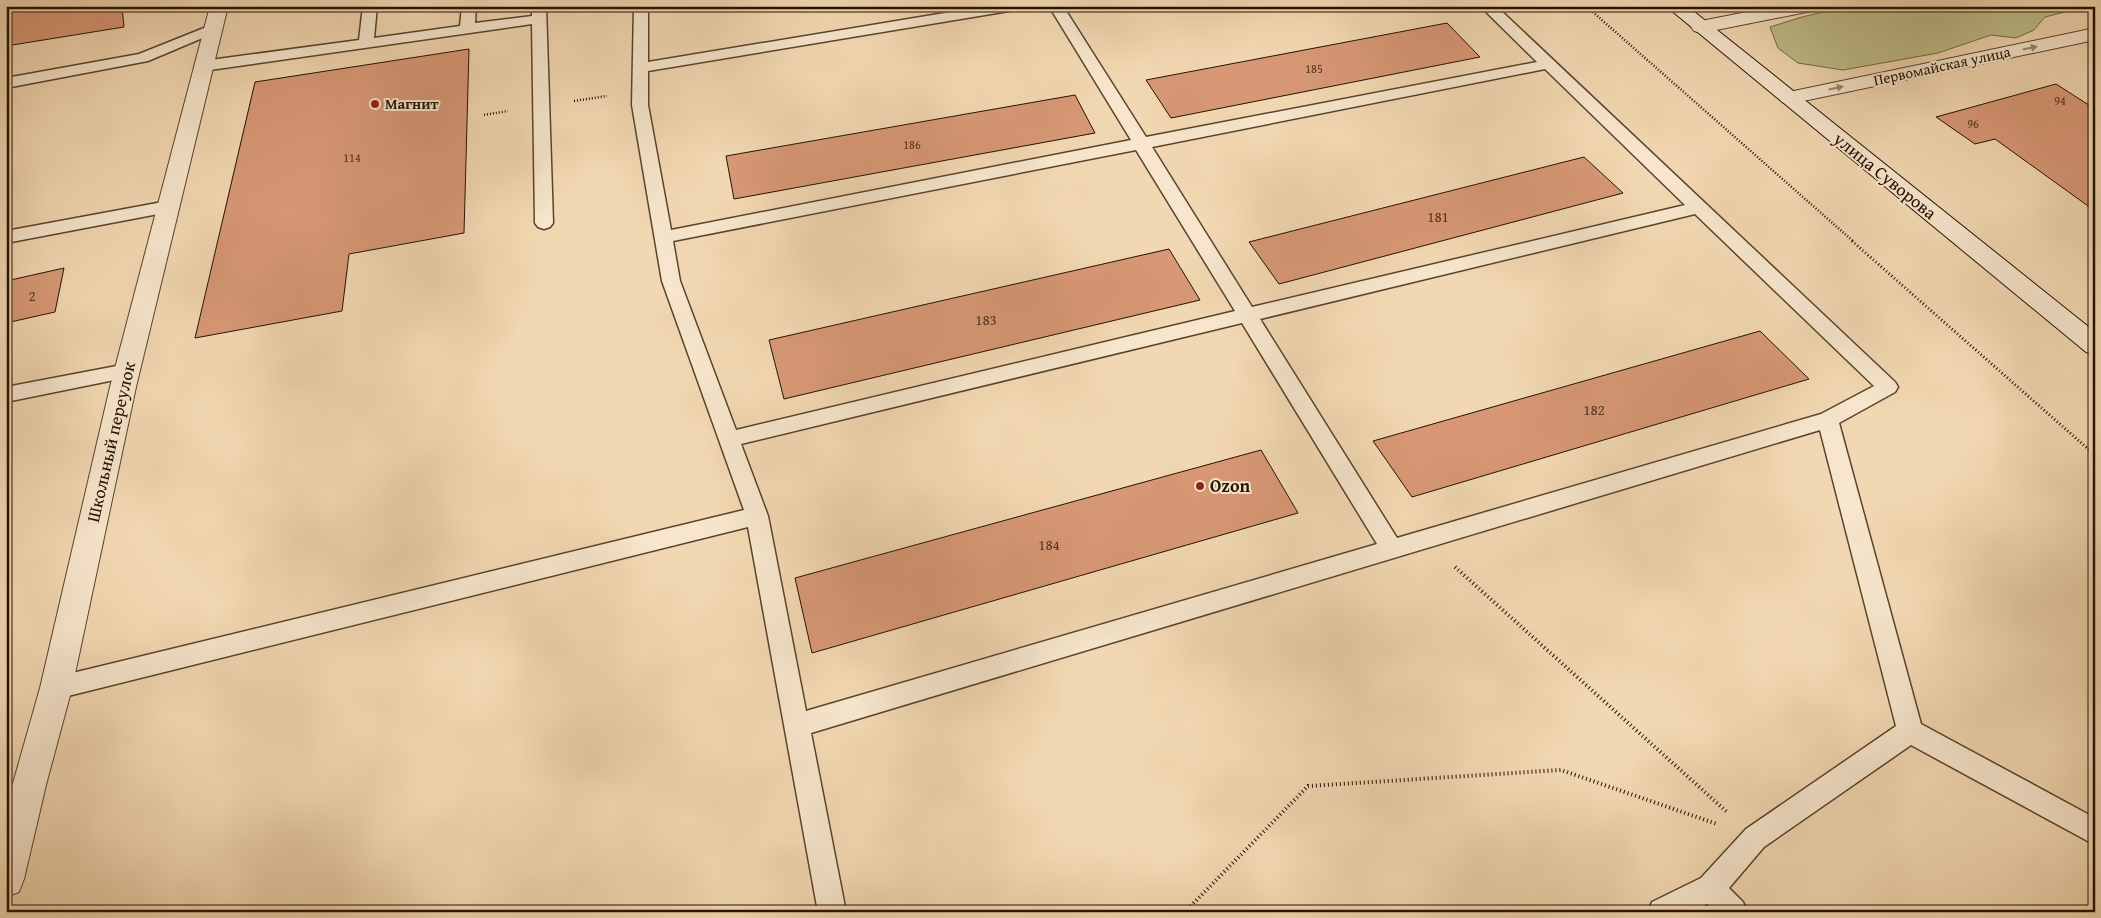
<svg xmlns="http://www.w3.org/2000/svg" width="2101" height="918" font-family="'Gentium Book Plus',serif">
  <rect width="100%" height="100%" fill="#f2d8b2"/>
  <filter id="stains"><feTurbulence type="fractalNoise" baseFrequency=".004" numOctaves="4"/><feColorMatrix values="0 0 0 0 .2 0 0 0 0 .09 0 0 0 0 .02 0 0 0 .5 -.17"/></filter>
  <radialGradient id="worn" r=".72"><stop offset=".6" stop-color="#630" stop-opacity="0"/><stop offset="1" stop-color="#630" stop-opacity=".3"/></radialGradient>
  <path fill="#bfbe89" stroke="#726844" d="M1848,6H2095V12L2077,9L2045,17L2034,30L2016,38L1991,35L1938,53L1843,70L1798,63L1778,48L1770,27L1802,17Z"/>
  <path fill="#d89876" stroke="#241100" d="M6,6H122L124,27L6,46Z
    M1447,23L1480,57L1171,118L1146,80Z
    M469,49L464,233L349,254L342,311L195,338L255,82Z
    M2056,84L2095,109V211L1995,139L1975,144L1936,117Z
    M1075,95L1095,133L734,199L726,156Z
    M1584,157L1623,193L1279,284L1249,242Z
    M1169,249L1200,300L784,399L769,340Z
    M64,268L55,312L6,323V281Z
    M1760,331L1809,379L1412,497L1373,441Z
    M1261,450L1298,513L812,653L795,578Z"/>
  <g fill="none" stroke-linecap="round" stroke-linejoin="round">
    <defs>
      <path id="lane" d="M363,6H377L374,38L460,26L462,6H476L475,23L532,16V6H546L553,223L550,227L544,229L538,227L535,223L532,24L203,71L198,69L195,66L198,63L203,61L359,40Z
        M634,6H648V62L987,6H1022L1015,10L648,71V105L671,230L1131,140L1049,6H1063L1146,137L1537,62L1480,6H1496L1895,382L1898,387L1895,392L1839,423L1921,724L2095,818V845L1911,745L1764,847L1729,888L1743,902L1747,912H1714L1707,904L1692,912H1648L1652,902L1701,878L1746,829L1896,726L1820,430L811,733L846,912H818L748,527L56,699L47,696L44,688L47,680L56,677L744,510L662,281L632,105ZM1545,69L1685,205L1252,307L1152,147ZM1136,150L1235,311L736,430L680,281L673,241ZM1695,214L1874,386L1821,414L1397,538L1260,319ZM1242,323L1377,544L806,711L768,516L741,444Z
        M214,24L219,25L221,28L219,31L148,61L6,88V78L139,54Z
        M168,201L174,203L177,207L174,211L6,243V231Z
        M127,364L134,366L137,371L134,376L6,402V387Z"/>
      <path id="street" d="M210,6H228L136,387L72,688L46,785L24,879L19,892L6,897V808L40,688L110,387Z
        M1777,6H1816L1814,10L1807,12L1701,33L1694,31L1691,27L1694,23L1701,21Z
        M2095,28V40L1789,104L1782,102L1779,98L1782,94L1789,92Z"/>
      <path id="secondary" d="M1666,6H1687L2095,332V355L2086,352Z"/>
    </defs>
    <use href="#lane" stroke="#58432c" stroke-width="3"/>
    <use href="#street" stroke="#58432c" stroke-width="2"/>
    <use href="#secondary" stroke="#241100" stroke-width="2"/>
    <path stroke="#241100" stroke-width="2.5" stroke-dasharray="1 2" stroke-linecap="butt" d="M1586,6L1854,242
      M574,101L607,96
      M484,115L508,111"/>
    <path stroke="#241100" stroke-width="3" stroke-dasharray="1 2.5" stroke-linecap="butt" d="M1852,241L2095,455"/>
    <path stroke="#241100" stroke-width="4" stroke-dasharray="1 3" stroke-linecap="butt" d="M1455,567L1727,812
      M1185,912L1308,786L1561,770L1717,824"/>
    <use href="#lane" fill="#f7e6cd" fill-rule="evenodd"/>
    <use href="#street" fill="#f7e6cd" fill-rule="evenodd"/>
    <use href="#secondary" fill="#f7e6cd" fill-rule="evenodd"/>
  </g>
  <defs><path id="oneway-solid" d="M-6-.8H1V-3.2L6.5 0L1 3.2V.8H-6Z" transform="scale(1.25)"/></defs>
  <g fill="#988671">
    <use href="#oneway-solid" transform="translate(2030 48) rotate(-12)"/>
    <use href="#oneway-solid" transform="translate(1836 88) rotate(-12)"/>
  </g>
  <g fill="#8f2418" stroke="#f7e6cd" stroke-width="2">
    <circle cx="375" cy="104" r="5"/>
    <circle cx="1200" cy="486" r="5"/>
  </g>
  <g text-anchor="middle" stroke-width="4" stroke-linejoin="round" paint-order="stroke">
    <g font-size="12" fill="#51331e">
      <text x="1314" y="73">185</text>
      <text x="2060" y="105">94</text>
      <text x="1973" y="128">96</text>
      <text x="912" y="149">186</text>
      <text x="352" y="162">114</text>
    </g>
    <g font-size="15" fill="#241100" stroke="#f7e6cd">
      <text transform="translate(1942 66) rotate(-12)" y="5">Первомайская улица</text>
    </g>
    <g font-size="15" font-weight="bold" fill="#241100" stroke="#f7e6cd" text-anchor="start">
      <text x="385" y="109">Магнит</text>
    </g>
    <g font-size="15" fill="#51331e">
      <text x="1438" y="222">181</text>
      <text x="32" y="301">2</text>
      <text x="986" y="325">183</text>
      <text x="1594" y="415">182</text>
      <text x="1049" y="550">184</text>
    </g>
    <g font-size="18" fill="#241100" stroke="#f7e6cd">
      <text transform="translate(1885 176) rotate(39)" y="6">улица Суворова</text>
      <text transform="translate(111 442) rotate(-77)" y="6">Школьный переулок</text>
    </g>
    <g font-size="18" font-weight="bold" fill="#241100" stroke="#f7e6cd" text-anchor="start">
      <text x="1210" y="492">Ozon</text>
    </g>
  </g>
  <rect width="2101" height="918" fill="none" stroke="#f2d8b2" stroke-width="25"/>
  <rect x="8" y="8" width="2086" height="903" fill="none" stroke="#241100" stroke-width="2.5"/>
  <rect x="12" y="12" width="2076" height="893" fill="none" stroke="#241100"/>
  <rect width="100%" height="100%" filter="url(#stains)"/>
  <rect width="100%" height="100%" fill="url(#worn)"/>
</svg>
